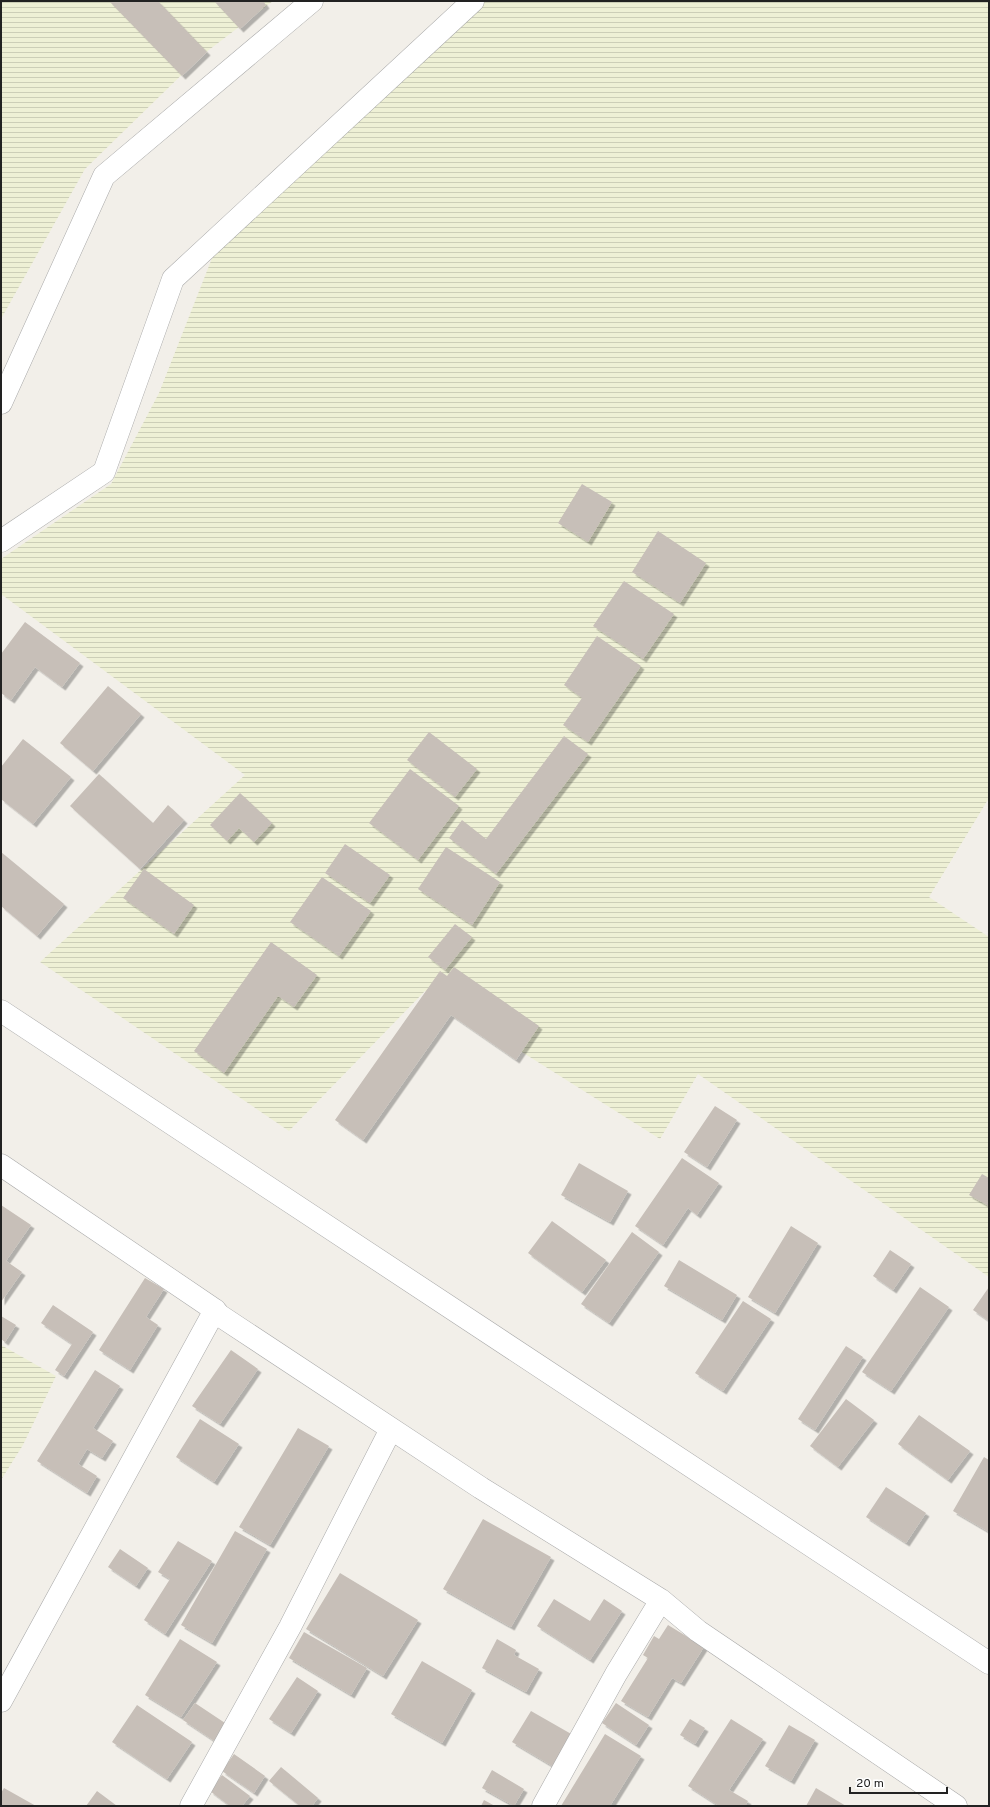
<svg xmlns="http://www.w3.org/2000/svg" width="990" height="1807" font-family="Overpass,sans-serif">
  <defs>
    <pattern id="farmland-rules" width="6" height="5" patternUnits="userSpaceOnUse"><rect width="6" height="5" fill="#eef0d5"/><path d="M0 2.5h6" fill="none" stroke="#ccceb7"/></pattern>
    <filter id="shadow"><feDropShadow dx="3.5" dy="3.5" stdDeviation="0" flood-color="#0004"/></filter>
  </defs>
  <rect width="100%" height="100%" fill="#f2efe9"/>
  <path fill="url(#farmland-rules)" d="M1,1H273L201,56L85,169L1,319Z
    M468,1H989V798L929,897L989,937V1277L698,1074L660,1139L425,991L289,1131L40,962L245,775L1,594V559L111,484L159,393L216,248Z
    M1,1345L56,1376L23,1445L1,1480Z"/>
  <path fill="#c7bfb8" filter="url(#shadow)" d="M109,1H158L207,52L182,76Z
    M214,1H263L266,5L240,29Z
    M582,484L612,502L588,542L558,523Z
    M658,531L706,563L680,603L632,572Z
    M624,581L674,614L643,659L593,626Z
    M25,622L80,663L62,687L35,667L11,700L1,693V654Z
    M597,636L641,666L588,742L563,725L582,698L564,685Z
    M108,686L141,714L93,771L60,743Z
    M429,732L477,769L455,797L407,760Z
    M564,736L588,754L496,874L449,838L462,820L486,839Z
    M23,739L71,777L33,824L1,799V767Z
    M410,769L459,806L418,860L369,823Z
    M99,774L153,823L168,805L184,820L140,869L70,806Z
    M240,793L272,823L254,842L239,828L227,841L210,825Z
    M345,844L390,875L370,903L325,873Z
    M446,847L500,882L472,925L418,889Z
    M1,852L64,904L37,936L1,906Z
    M144,869L194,905L174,934L123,898Z
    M322,877L371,911L339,956L290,922Z
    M455,924L472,937L445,970L428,957Z
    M271,942L317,975L294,1007L278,996L224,1073L194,1051Z
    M454,967L539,1026L516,1060L451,1015L363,1140L335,1120L440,971L447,976Z
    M715,1106L737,1120L707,1167L684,1152Z
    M682,1158L719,1183L697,1215L688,1208L663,1245L635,1226Z
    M579,1163L628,1191L610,1222L561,1195Z
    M982,1174L989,1178V1206L969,1195Z
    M1,1205L31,1225L6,1261L22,1272L1,1302Z
    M552,1221L606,1260L582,1292L528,1253Z
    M791,1226L818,1243L775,1313L748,1297Z
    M632,1232L659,1252L609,1323L581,1304Z
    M890,1250L911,1264L893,1290L873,1276Z
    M679,1260L737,1295L722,1320L664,1286Z
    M145,1278L164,1289L146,1317L158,1325L130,1370L99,1350Z
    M920,1287L949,1307L891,1391L862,1372Z
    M989,1287V1321L973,1310Z
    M743,1301L771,1319L723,1391L695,1373Z
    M53,1305L93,1332L64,1376L55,1370L72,1344L41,1323Z
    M1,1316L16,1325L5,1342L1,1339Z
    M846,1346L863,1357L815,1430L798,1419Z
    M231,1350L258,1369L220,1424L192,1406Z
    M95,1370L120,1386L93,1428L113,1441L102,1458L87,1449L78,1464L97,1476L87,1493L37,1461Z
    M846,1399L874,1420L838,1467L810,1446Z
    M919,1415L970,1451L948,1480L898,1444Z
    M200,1419L239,1444L214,1482L176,1457Z
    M298,1428L329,1446L270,1545L239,1527Z
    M984,1457L989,1460V1532L953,1511Z
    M886,1487L926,1513L906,1543L866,1517Z
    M483,1519L551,1557L511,1627L443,1589Z
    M235,1531L267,1549L212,1643L181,1625Z
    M178,1541L212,1561L165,1634L144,1620L170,1579L158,1572Z
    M120,1549L148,1568L136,1586L108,1567Z
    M340,1573L418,1620L383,1676L306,1629Z
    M554,1599L590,1621L604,1599L622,1611L590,1660L537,1626Z
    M668,1625L704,1647L681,1683L672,1678L648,1717L621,1701L648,1658L643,1655L654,1636L659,1639Z
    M304,1632L367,1668L351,1695L289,1658Z
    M180,1639L217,1662L181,1717L145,1695Z
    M497,1639L516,1650L514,1655L539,1669L526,1692L482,1668Z
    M422,1661L472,1690L442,1743L391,1714Z
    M297,1677L318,1691L291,1733L269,1719Z
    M195,1703L231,1727L219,1744L183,1720Z
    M616,1703L649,1725L636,1745L602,1723Z
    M137,1705L192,1742L167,1779L112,1742Z
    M531,1711L573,1735L554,1767L512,1742Z
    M690,1719L705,1728L695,1744L680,1735Z
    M731,1719L763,1739L729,1790L748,1801L745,1806H719L688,1786Z
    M789,1725L815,1740L791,1781L765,1766Z
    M605,1734L641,1756L610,1806H561Z
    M234,1754L265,1776L254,1793L222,1771Z
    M281,1767L318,1798L312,1806H300L269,1781Z
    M492,1770L524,1789L514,1806L482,1788Z
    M222,1775L250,1796L242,1806H230L210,1791Z
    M4,1788L36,1806H1V1793Z
    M816,1788L846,1806H806Z
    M97,1791L117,1806H86Z
    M484,1800L495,1806H481Z"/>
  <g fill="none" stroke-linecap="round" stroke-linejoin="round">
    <defs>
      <path id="minor" d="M1,403L104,176L312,1
        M1,541L104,472L173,279L473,1
        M1,1011L989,1663
        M1,1165L215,1310L219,1315L481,1488L661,1600L698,1631L956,1806
        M1,1701L215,1310
        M191,1806L290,1627L391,1429
        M543,1806L616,1674L661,1600"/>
    </defs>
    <use href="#minor" stroke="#a9a9a9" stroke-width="23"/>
    <use href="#minor" stroke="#fff" stroke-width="22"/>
  </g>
  <rect width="990" height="1807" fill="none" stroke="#222222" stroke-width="4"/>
  <path d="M850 1787v6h97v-6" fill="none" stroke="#222222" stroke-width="2"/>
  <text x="856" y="1787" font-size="12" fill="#222222" stroke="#ffffff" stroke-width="3" paint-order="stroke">20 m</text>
</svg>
